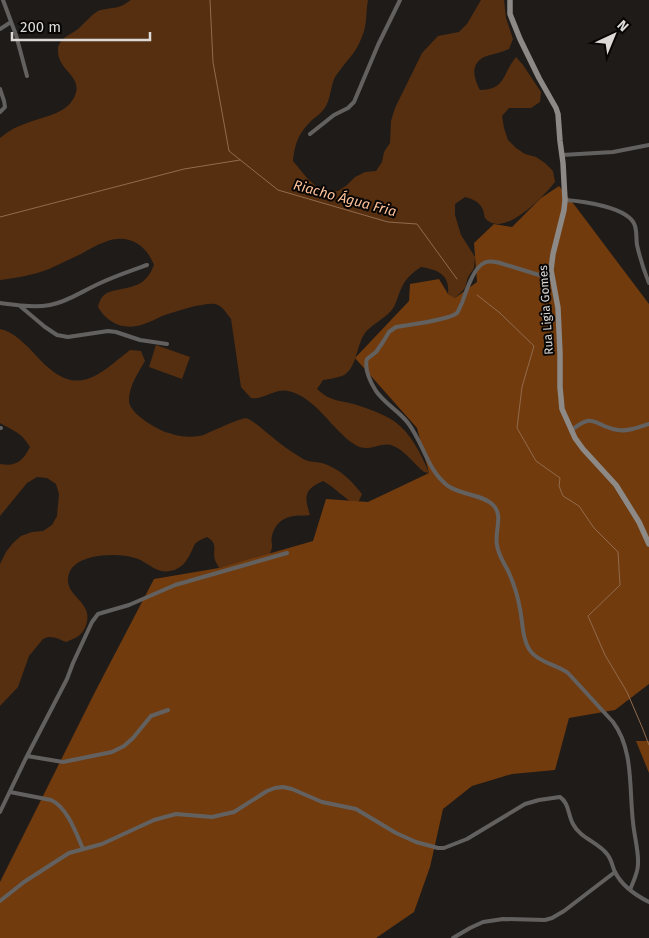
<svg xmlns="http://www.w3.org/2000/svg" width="649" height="938" font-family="'Fira Sans',sans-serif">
  <rect width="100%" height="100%" fill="#1f1b18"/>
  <path fill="#562f11" d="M131,0H368C366,10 367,20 364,31C361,41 355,53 347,61C343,66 339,71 335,77C330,87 331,100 324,109C321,113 316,117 312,120C299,133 295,142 293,161L307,178L320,190L338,191L347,185L355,177L365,172L376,171L382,162L384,152L390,143L391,121L395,108L422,53L438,36L459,32L467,24L481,0H504L506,18L513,39L509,49C502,52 497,53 490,55C470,60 472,76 480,90C506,90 502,74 516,57L523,65L541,92L540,102L531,108H509L502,116L504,128L508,140L516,148L525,154L536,157L545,163L553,171L555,182C545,195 503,240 485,218C484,216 484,212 483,210C480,202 473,199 465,197L455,204V215L461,235L475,257L474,268L468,277L465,288L455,298L448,294C450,274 438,270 421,267C412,273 405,279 401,289C397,297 397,304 391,311C384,319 372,324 365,333C356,345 357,370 342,376C336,378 329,379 323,380L317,389C321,392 325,396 330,398C339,402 350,402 360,406C369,409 380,413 389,418C409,429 421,453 429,473L424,472C414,464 404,449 391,445C377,442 369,454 354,444C332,430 315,396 288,391C275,388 264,400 251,398L241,387L231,319C227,314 224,308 218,305C212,302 202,305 195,306C184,309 173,312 162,316C156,319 150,322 144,324C125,331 108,324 98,307C99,303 100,299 103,296C107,292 112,291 117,290C136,286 146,285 154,265C146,244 127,233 105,242C96,245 88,250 81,254C70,259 60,264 49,269C34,275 16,278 0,280V138C8,131 17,126 27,123C42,117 62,115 72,101C88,77 57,72 58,50C58,47 58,46 60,43C64,36 72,34 78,29C85,23 90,16 98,11C105,8 113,9 121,6C124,5 127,2 131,0Z
    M0,329C13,332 19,339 28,347C36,355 42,363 50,369C82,396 104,370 130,350L141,351L145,361C138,373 129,386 129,400C128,413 158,430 169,433C177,436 190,438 199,436C203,436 207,433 210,432C222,427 233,421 246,418C257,423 262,429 271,436C280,444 290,451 300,457C309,463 313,461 322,463C339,468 352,481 362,494L357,505C344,499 336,488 323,481C304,489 304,497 310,515C304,516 299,515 294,516C283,517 274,525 272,536C270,545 275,544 269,555L219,568C218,565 216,563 215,560C212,551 219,544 207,537C204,538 200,540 197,542C195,543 194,546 193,548C188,559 183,569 170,571C156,574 147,561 135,558C120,553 87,554 75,565C71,568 69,572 68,578C67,593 81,598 86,610C90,620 85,632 77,637C74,639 70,640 66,642C59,639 50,634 43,639L29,656L18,687L0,706V564L6,552L13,543L21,536L32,532L43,531L52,525L57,516L59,494L56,484L47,478L37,477L27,483L0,516V464C16,467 23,461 30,447C22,433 14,431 0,423Z
    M156,345L190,357L182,379L149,367Z"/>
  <path fill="#713b0e" d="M559,186L576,207L649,304V684L615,710L569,718L555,770L512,774L472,786L443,809L430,867L414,912L376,938H0V882L96,690L154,579L219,568L313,541L326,499L368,502L429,473L417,428L355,358L409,301L410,284L439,279L448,294L455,298L477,282L474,243L494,224L512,227L541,198Z
    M636,741H649V773Z"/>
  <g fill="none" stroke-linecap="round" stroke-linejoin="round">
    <path stroke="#926b4c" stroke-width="1" d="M210,0L213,62L229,151L278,190L388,222L417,224L457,279
      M0,217L184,169L240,160
      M477,295L500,313L534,346L522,387L517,428L536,461L560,478L559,486L563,496L579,506L594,528L618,552L620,585L588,616L605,655L627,692L642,727L649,745"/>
    <path stroke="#636160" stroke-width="4" d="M3,0L16,35L27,76
      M0,29L11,22
      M0,89L4,101L5,107L0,112
      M310,134L334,115L348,108L354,102L378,45L400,0
      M562,155L613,152L649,145
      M565,200C581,201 630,207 635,226C637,232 636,239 637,245C640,258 644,271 649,283
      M552,279L500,263C495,262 489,260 484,263C473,268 466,292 462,303C460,306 459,311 457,313C450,320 407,325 396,327L389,332L383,342L376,352L367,359C364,369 371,383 376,391C385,404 399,411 408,423C424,444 427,470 448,486C461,495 484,495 493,505C504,515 494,533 497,545C498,555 505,564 509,573C514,584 518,597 520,609C523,623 522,642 532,653C541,663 557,665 568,673L613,722C634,750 629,789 633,822C634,835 639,852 638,864C638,873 633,882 630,890
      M0,303C17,305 33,308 50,305C67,302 81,292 96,285C112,277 130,271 147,265
      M20,306L45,327L57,335L68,337L108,331L116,332L140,340L167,344
      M0,428H1
      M571,431C595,410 594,427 618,430C628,432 639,427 649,424
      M27,756L63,762L112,752L124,746L133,738L151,716L168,710
      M10,792L51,800C67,807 76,833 83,849
      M0,812L25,760L67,679L73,663L92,622L98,614L129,605L175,585L287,553
      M0,901L24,882L69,853L102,844L154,820L176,814L212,817L234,812L267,791L275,788L283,787L292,789L322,802L356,809L396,833L416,842L438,848H444L467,839L525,804L539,800L560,797C569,803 568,815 573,824C580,838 598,842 607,854C612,860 612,866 615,872C622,886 635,895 649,902
      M453,938L470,928L483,922L503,919L545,920L552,918L564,911L615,872"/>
    <path stroke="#8c8986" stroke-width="5.5" d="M510,0V14L520,39L539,78L556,108L558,114L560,141L563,163L565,200L564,210L553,254L551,270L558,308L560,354V387L562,409L575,438L583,449L616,485L639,522L649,544"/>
  </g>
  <g text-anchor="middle" stroke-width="4" stroke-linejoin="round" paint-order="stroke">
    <g font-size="12" fill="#dcd9d7" stroke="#070605">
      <text transform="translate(546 310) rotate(-94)" y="4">Rua Ligia Gomes</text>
    </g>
    <g font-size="14" font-style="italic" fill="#fec199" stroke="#070605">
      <text transform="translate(345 198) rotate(15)" y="5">Riacho Água Fria</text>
    </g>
  </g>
  <g transform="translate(614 35) rotate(44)" stroke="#070605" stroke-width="4" paint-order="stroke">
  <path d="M0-4L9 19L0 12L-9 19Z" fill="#dcd9d7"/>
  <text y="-8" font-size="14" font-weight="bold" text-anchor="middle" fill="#dcd9d7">N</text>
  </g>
  <path d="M12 32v8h138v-8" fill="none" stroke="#dcd9d7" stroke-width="2.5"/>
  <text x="20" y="32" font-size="15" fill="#dcd9d7" stroke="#070605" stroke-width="4" paint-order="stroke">200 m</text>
</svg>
